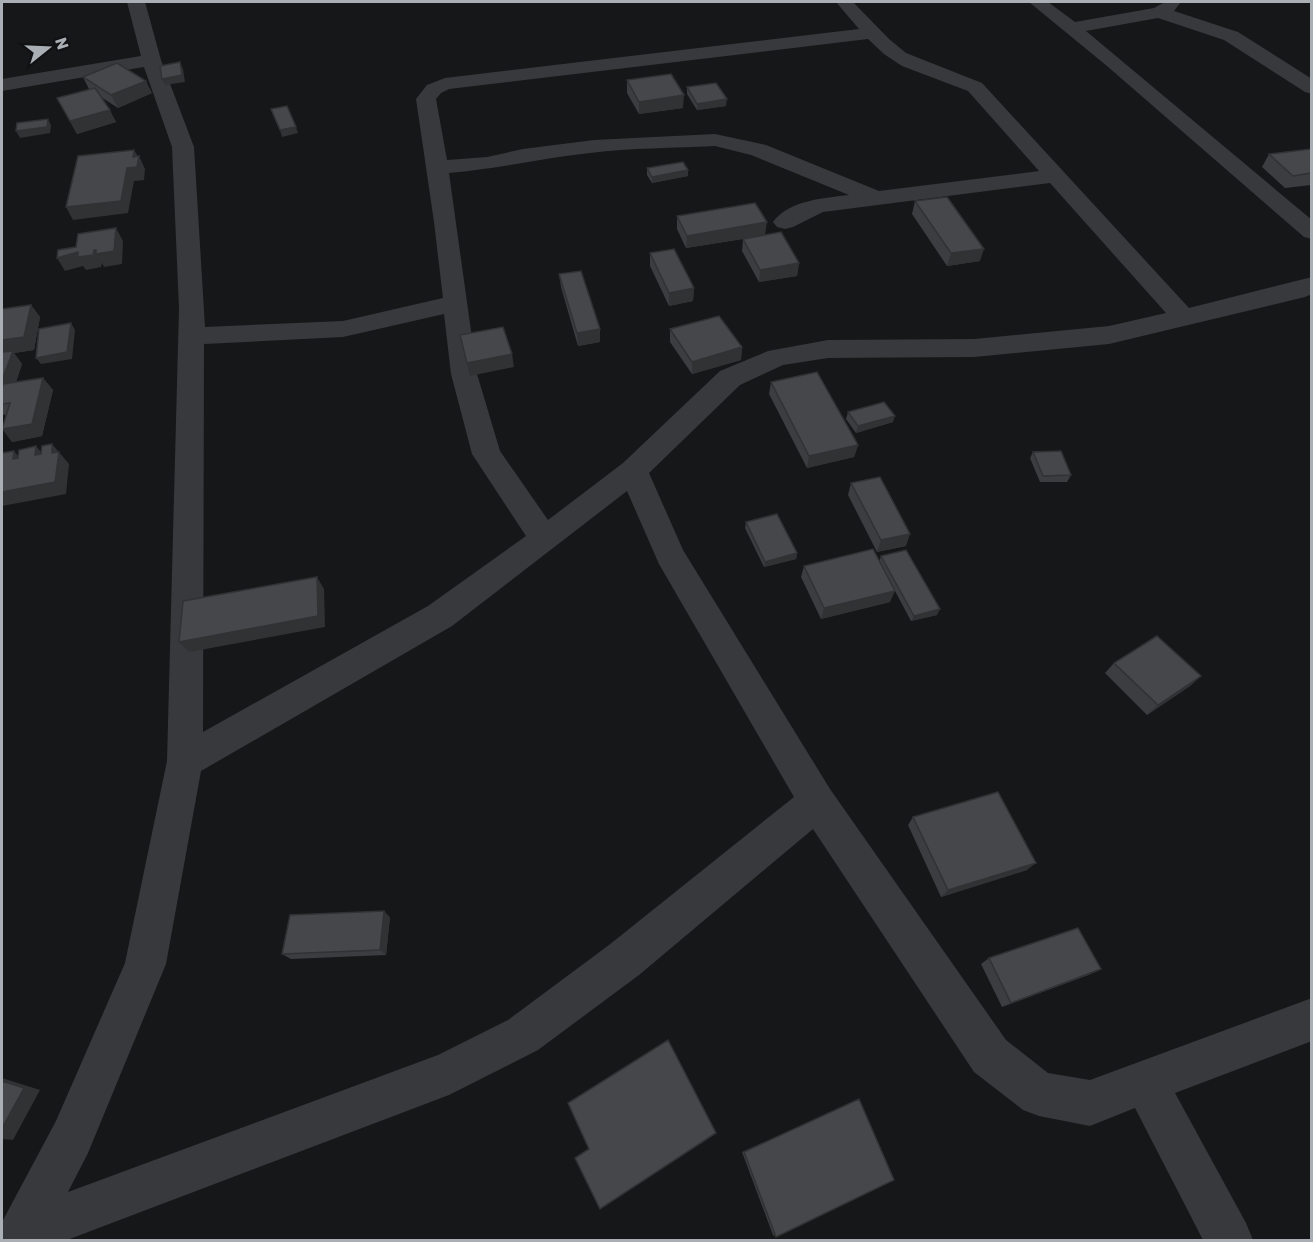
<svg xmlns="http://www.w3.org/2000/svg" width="1313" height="1242" font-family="Rubik,sans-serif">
  <rect width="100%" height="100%" fill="#161718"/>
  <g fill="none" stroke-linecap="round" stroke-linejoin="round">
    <path fill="#38393c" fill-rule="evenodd" d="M127,2H145L161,60L194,147L205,327L343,321L443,298L434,222L416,99L427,85L445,78L859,29L836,2H853L889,39L906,53L982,83L1189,308L1312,277V294L1305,297L1109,344L974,357L828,358L783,365L740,385L649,473L683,550L830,789L1006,1040L1048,1073L1090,1080L1312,998V1041L1175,1093L1246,1223L1253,1240H1203L1135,1108L1090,1126L1039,1116L1023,1110L974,1072L813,829L639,975L538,1050L449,1095L67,1240H2V1222L56,1121L125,963L167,761L179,308L172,147L144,67L2,91V79L141,56ZM868,39L884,54L902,66L968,91L1039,171L879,191L766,145L715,134L594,140L523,149L487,157L447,160L436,99L441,93L449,89ZM715,146L751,155L849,195C825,198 789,200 773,222L777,227L785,229L793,227L823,212L1050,183L1166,313L1109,326L974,339L828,340L768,351L720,371L623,463L548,520L500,451L477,374L449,173C496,169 543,158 590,153C631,148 674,148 715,146ZM444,314L451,374L472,454L526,536L428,606L203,732L204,344L343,337ZM627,491L659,564L794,797L609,945L508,1020L438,1055L68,1192L88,1153L166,964L201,771L452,626Z
      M1029,2H1048L1075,22L1154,8L1165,2H1181L1174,11L1238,32L1312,79V94L1305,92L1224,40L1158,18L1086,31L1312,220V239L1304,237L1107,66Z"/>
  </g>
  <path fill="#3b3d40" d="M83,77L152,93L118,108L101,97L116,122L77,134L57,98L89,89Z
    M627,80L683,108L639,114L627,93Z
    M687,87L726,106L697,110L687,94Z
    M1311,149V185L1285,188L1262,167L1269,154Z
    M647,168L688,170V176L652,183L647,175Z
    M915,201L980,261L947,266L912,214Z
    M677,216L765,235L799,263L797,276L759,282L742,251L743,239L686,248L677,229Z
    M650,253L694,288L693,301L669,306L650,266Z
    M559,274L600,329V342L578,346L561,287Z
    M31,305L40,317L34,350L14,353L22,364L16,382L43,378L53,390L42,436L12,442L6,416L4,414L2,418V309Z
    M670,329L742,347L741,360L692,374L670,342Z
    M771,382L858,445L854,457L807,468L769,394Z
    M848,412L893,422L856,433L846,419Z
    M1033,452L1071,475L1067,482H1040L1030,458Z
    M851,483L906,546L877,552L848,495Z
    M746,522L797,553L796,559L764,567L745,528Z
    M881,556L937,615L911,621L894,589L890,602L821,619L801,577L804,566L879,562Z
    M1114,663L1201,676L1190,686L1147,715L1105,673Z
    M913,817L1027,870L941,897L908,825Z
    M390,917L386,955L291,959L282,954Z
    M989,958L1091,974L1002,1007L981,964Z
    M859,1099L776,1237L773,1235L742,1152Z"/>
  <path fill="#303234" d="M180,62L183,69L185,82L165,85L162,79Z
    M146,81L152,93L118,108L111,95Z
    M684,95L683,108L639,114V102Z
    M727,99L726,106L697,110V104Z
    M110,110L116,122L77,134L70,121Z
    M48,119L51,125L50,133L20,138L16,131Z
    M296,127L298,133L282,137L280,130Z
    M134,150L139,158V156L145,169L144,180L134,181L128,213L73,220L66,207L127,168L133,157Z
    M688,170V176L652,183V177Z
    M767,222L765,235L686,248L687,236Z
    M116,228L123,241L122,264L104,267L102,263L101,267L86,270L83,266L65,271L57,258L78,252L94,250Z
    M984,249L980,261L947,266L951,253Z
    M799,263L797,276L759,282L760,270Z
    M694,288L693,301L669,306V293Z
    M31,305L40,317L34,350L14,353L22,364L8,403L2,404V340Z
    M71,323L75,330L72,359L41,364L36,358Z
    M600,329V342L578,346L577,333Z
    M742,347L741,360L692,374V362Z
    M512,354L514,367L470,376L467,363Z
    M43,378L53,390L42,436L12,442L2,429Z
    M895,416L893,422L856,433L858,426Z
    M52,444L69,464L66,494L2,506V492L52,453Z
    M858,445L854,457L807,468L809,456Z
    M36,446L47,459L35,455Z
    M14,451L24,463L13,459Z
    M910,534L906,546L877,552L881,540Z
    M797,553L796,559L764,567L765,562Z
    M317,577L324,589L325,627L189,652L179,642Z
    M895,591L890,602L821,619L824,608Z
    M940,609L937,615L911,621L914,616Z
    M1201,676L1190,686L1147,715L1158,705Z
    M1036,863L1027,870L941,897L948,890Z
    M384,911L390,917L386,955L380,950Z
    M1101,969L1091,974L1002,1007L1011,1003Z
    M2,1078L40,1090L13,1140L2,1139Z"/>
  <path fill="#45474a" stroke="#303234" stroke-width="1.5" d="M180,62L182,75L162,79L160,66Z
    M117,63L146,81L111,95L83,77Z
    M671,74L684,95L639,102L627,80Z
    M716,83L727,99L697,104L687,87Z
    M95,88L110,110L70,121L57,98Z
    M287,106L296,127L280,130L271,109Z
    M48,119L47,127L16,131L17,123Z
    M1311,149V173L1293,176L1269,154Z
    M134,150L133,157L139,156L137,167L127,168L121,201L66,207L78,156Z
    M683,162L688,170L652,177L647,168Z
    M947,197L984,249L951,253L915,201Z
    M755,203L767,222L687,236L677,216Z
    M116,228L114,251L96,254V250H94L93,255L78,257V252L57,258L58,250L76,247L78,234Z
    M781,232L799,263L760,270L743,239Z
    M674,249L694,288L669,293L650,253Z
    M581,271L600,329L577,333L559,274Z
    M31,305L24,337L2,340V309Z
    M719,316L742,347L692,362L670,329Z
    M71,323L67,352L36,358L39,329Z
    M503,327L512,354L467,363L460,335Z
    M13,351L2,380V352Z
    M817,372L858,445L809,456L771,382Z
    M43,378L32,424L2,429L10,403L2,404V389L3,384Z
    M884,402L895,416L858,426L848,412Z
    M52,444V453L59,452L55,482L2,492V453L14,451L13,459L18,458L19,450L36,446L35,455L41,454L42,446Z
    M1061,451L1071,475L1043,476L1033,452Z
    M880,477L910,534L881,540L851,483Z
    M777,514L797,553L765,562L746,522Z
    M873,549L895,591L824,608L804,566Z
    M906,550L940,609L914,616L881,556Z
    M317,577L318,616L179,642L183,601Z
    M1157,636L1201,676L1158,705L1114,663Z
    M998,792L1036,863L948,890L913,817Z
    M384,911L380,950L282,954L290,915Z
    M1078,928L1101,969L1011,1003L989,958Z
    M668,1040L716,1133L600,1209L575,1158L589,1149L568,1103Z
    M2,1081L24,1088L2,1128Z
    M859,1099L894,1180L776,1237L744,1152Z"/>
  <rect width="1313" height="1242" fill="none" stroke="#aaafb6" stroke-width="6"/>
  <g transform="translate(48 48) rotate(72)" stroke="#111113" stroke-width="4.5" paint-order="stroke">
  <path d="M0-4.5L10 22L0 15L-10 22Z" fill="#aaafb6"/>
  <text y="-9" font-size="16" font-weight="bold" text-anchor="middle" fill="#aaafb6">N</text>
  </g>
</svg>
